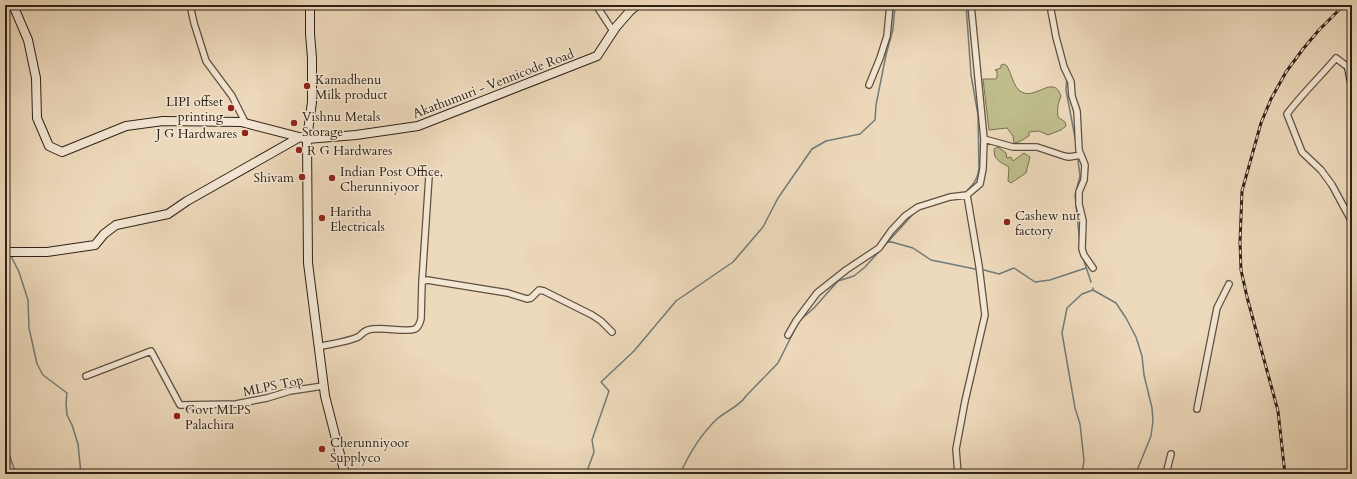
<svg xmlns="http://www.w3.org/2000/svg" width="1357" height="479" font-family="Cardo,serif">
  <rect width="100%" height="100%" fill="#edd9bb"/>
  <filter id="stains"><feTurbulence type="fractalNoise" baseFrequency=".005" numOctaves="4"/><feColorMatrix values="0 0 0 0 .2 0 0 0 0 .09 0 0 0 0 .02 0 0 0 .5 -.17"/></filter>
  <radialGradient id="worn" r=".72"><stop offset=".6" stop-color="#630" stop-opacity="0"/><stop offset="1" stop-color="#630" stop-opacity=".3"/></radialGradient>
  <path fill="#bfbd8c" stroke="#787052" d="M1004,64L1007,66C1011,73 1014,87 1020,91C1035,102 1053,73 1061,96C1058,104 1057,108 1058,117L1065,122L1066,126L1061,130L1048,135L1039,131L1029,132V136L1019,142L1014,143L1013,136L1007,128L989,130L983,79H995L997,78V71L995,70L1001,68V65Z
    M998,147L1006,153L1007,158L1011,157L1013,161L1024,153L1030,157L1026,173L1011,183L1008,181L1009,167L1000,162L995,157L994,149Z"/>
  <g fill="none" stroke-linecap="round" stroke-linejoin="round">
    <path stroke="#717b79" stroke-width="1.5" d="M966,5L971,75L978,115L979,168C978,179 974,183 967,191
      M1067,78L1066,90L1076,143
      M1078,160L1080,176L1075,195L1080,245
      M5,224L7,227L9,247
      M888,241L913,248L931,260L975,269
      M11,256L19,272L28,300L29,328L37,364L43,375L67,393L66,403L67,415L72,425L78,444L81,474
      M1083,258L1091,282
      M984,270L999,274L1014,268L1035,282L1050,280L1086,268
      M1093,290L1116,303L1126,318L1136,337L1142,356L1144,375L1152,408L1153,421L1151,436L1138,468V474
      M798,322L814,308L838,281L854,276L865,267L915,212
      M5,443L16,474
      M586,474L594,452L592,440L609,391L601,382L634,351L676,301L733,262L763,227L778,198L812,149L826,141L860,134L875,120L876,105L886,55L893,29L895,5
      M680,474C689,454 701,434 717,419C726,411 740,406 746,396L778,363L794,331
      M1082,474L1084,460L1080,424L1075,408L1062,333L1067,308L1082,294L1093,290V288"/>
    <defs>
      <path id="street" d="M190,5L194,23L206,61L232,96L245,122
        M596,5L613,31
        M1050,5L1056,37L1064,67L1071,82L1072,96L1077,111L1079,150L1085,165L1084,180L1079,192V204L1083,221L1082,249L1084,255L1093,268
        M1349,68L1336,58C1320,77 1302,94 1287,114L1302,152L1321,170L1332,185L1352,222
        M869,85L880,58L887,36L890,5
        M984,139L1013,147H1037L1064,156L1069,157L1081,155
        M422,282L429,176
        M788,335L796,321L817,293L846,270L879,248L891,231L905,216L918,207L950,197L967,195
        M318,347C330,344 347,342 358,337C361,335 364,331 368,330C381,326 405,333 415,329C419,327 420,323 421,319L422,282L427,280L508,293L527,299L531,298L539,290L544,291L592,315L601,321L612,332
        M86,376L151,351L180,405L236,404L267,398L290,391L323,386
        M1197,409L1217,308L1229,284
        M958,474L956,449L965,401L985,315L979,266L967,195L980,184L983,169L984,139L971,5
        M1166,474L1171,454"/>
      <path id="secondary" d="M13,5L28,40L36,78L37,118L49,146L62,152L126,126L163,121L241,122L307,139L356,135L418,126L597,56L616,27L630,11L637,5
        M310,5V34L312,58V102L307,139L308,263L325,396L345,474
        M1352,64L1349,68L1352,84
        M5,252H47L95,245L104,234L116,225L168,214L187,201L300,137"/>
    </defs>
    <use href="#street" stroke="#5f5040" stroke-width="8"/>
    <use href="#secondary" stroke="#302217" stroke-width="10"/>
    <use href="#street" stroke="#f3e6d3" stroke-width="5.5"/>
    <use href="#secondary" stroke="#f3e6d3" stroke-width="8"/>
    <defs>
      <path id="rail" d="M1285,474L1278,411L1247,297L1241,270L1240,242L1242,191L1261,123L1271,99L1286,72L1303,49L1319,30L1344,5"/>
    </defs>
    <use href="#rail" stroke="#302217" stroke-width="3"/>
    <use href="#rail" stroke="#f3e6d3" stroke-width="1.5" stroke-dasharray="4.5" stroke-linecap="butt"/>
  </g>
  <g fill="#8f2418" stroke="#f3e6d3" stroke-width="1.5">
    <circle cx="307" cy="86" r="4"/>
    <circle cx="231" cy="108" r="4"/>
    <circle cx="294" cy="123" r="4"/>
    <circle cx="245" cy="133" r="4"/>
    <circle cx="299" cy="150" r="4"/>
    <circle cx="302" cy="177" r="4"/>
    <circle cx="332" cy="178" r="4"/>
    <circle cx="322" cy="218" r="4"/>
    <circle cx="1007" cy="222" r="4"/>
    <circle cx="177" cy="416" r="4"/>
    <circle cx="322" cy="449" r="4"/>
  </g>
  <g text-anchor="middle" stroke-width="3" stroke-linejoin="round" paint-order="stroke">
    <g font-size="13" fill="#302217" stroke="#f3e6d3" text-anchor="start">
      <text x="315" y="84">Kamadhenu<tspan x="315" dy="15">Milk product</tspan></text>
      <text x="223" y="106" text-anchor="end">LIPI offset<tspan x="223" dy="15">printing</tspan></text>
      <text x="302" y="121">Vishnu Metals<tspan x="302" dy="15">Storage</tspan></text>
      <text x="237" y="138" text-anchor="end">J G Hardwares</text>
      <text x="307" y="155">R G Hardwares</text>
      <text x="340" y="176">Indian Post Office,<tspan x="340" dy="15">Cherunniyoor</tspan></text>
      <text x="294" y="182" text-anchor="end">Shivam</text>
      <text x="330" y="216">Haritha<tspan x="330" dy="15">Electricals</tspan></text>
      <text x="1015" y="220">Cashew nut<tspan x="1015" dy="15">factory</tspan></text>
      <text x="185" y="414">Govt MLPS<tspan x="185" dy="15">Palachira</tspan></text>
      <text x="330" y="447">Cherunniyoor<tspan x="330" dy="15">Supplyco</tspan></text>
    </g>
    <g font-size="13" fill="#302217" stroke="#f3e6d3">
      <text transform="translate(493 83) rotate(-21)" y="5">Akathumuri - Vennicode Road</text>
      <text transform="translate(273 385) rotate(-12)" y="5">MLPS Top</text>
    </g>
  </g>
  <rect width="1357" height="479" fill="none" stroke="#edd9bb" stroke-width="20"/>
  <rect x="6" y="6" width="1345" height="467" fill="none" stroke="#302217" stroke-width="2"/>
  <rect x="10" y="10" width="1337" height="459" fill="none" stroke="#302217"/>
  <rect width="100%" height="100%" filter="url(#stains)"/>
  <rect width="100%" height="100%" fill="url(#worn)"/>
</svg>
